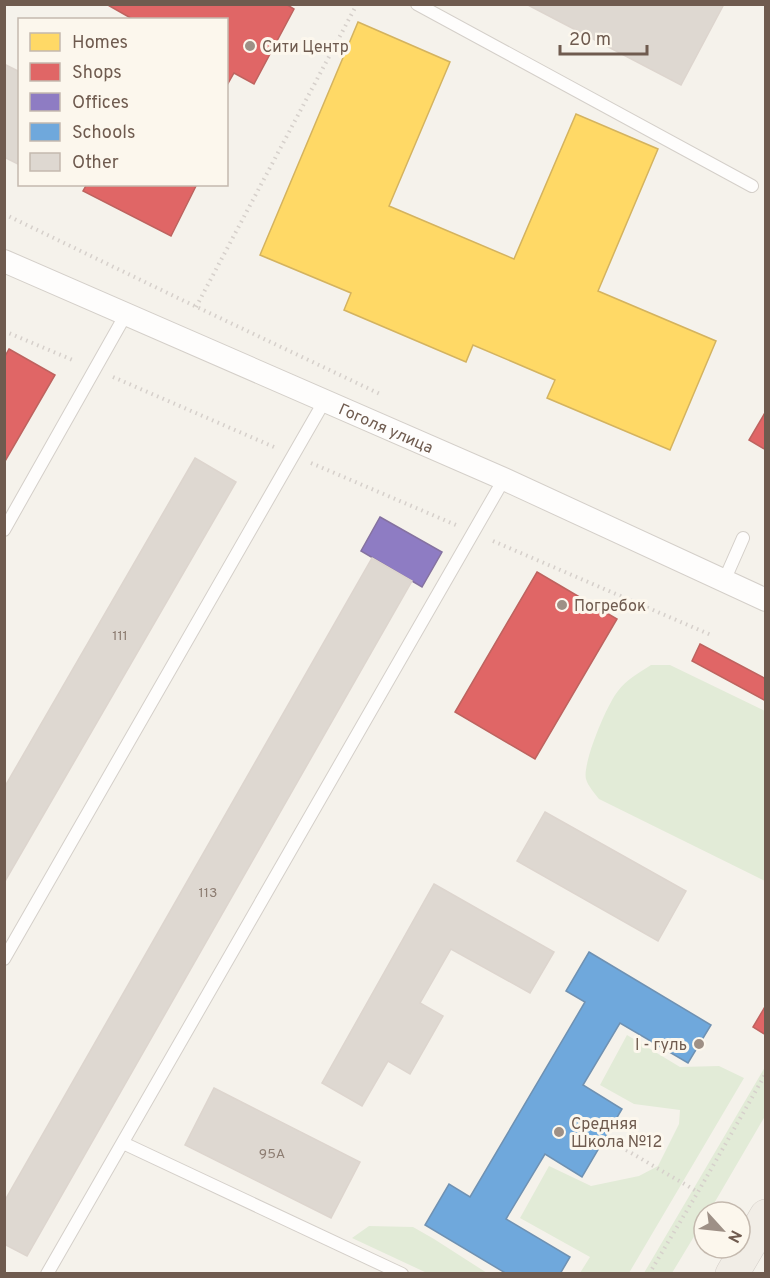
<svg xmlns="http://www.w3.org/2000/svg" width="770" height="1278" font-family="Overpass,sans-serif">
  <rect width="100%" height="100%" fill="#f5f2eb"/>
  <path fill="#e2ebd7" d="M651,665H670L765,711V881L599,799C595,794 588,786 586,779C582,764 607,704 618,691C626,680 640,672 651,665Z
    M627,1035L680,1067L719,1066L744,1078L629,1273H580L590,1257L520,1218L549,1166L591,1186L639,1176L658,1166L679,1124L680,1110L634,1104L600,1085Z
    M765,1067V1116L709,1212H704V1220L672,1273H644Z
    M369,1226L413,1227L434,1239L487,1273H427L352,1238Z"/>
  <path fill="#ffd966" stroke="#d4b35f" stroke-width="1.5" d="M358,22L450,62L389,206L514,259L576,114L658,149L598,291L716,341L670,450L547,398L555,380L473,345L466,362L344,310L351,293L260,255Z"/>
  <path fill="#e06666" stroke="#be635f" stroke-width="1.5" d="M106,4H286L294,9L254,84L234,73L226,87V20H134Z
    M87,184H197L171,236L83,191Z
    M9,349L55,375L4,463V358Z
    M766,411V450L749,440Z
    M537,572L617,619L535,759L455,712Z
    M700,644L766,679V701L692,661Z
    M766,1005V1035L753,1027Z"/>
  <path fill="#8e7cc3" stroke="#8572a0" stroke-width="1.5" d="M380,517L442,552L422,587L361,551Z"/>
  <path fill="#6fa8dc" stroke="#6f91b2" stroke-width="1.5" d="M589,952L711,1025L688,1063L620,1023L583,1085L622,1109L582,1177L545,1154L506,1219L570,1257L560,1274H507L425,1225L449,1184L470,1197L585,1002L566,991Z"/>
  <path fill="#ded8d1" stroke="#ddd5ce" stroke-width="1.5" d="M526,4H724L681,85Z
    M4,64L20,72V165L4,157Z
    M195,458L236,482L4,883V788Z
    M372,558L412,581L27,1256L4,1244V1202Z
    M545,812L686,891L658,941L517,861Z
    M434,884L554,952L530,993L451,949L420,1003L443,1016L410,1074L388,1061L362,1106L322,1083Z
    M214,1088L360,1162L331,1218L185,1145Z"/>
  <g fill="none" stroke-linecap="round" stroke-linejoin="round">
    <defs>
      <path id="lane" d="M417,4L752,186
        M4,530L126,314
        M724,581L743,538
        M4,959L325,400
        M123,1143L402,1274
        M47,1274L504,479"/>
      <g id="street">
        <path id="s1" d="M4,261L504,479L766,600"/>
      </g>
      <path id="primary" d="M732,1274L766,1216"/>
    </defs>
    <use href="#lane" stroke="#d4cfc9" stroke-width="14"/>
    <use href="#street" stroke="#d4cfc9" stroke-width="24"/>
    <use href="#primary" stroke="#d3cdc7" stroke-width="34"/>
    <path stroke="#d6d0cb" stroke-width="4" stroke-dasharray="1.5 4.5" stroke-linecap="butt" d="M4,214L180,299L380,394
      M196,307L357,4
      M4,331L75,361
      M113,377L274,447
      M311,463L456,525
      M493,541L711,635
      M621,1147L698,1192
      M649,1274L698,1192L766,1073"/>
    <use href="#lane" stroke="#fefdfc" stroke-width="12"/>
    <use href="#street" stroke="#fefdfc" stroke-width="22"/>
    <use href="#primary" stroke="#f1ede6" stroke-width="33"/>
  </g>
  <g fill="#9e9086" stroke="#fcf7ed" stroke-width="2">
    <circle cx="250" cy="46" r="6"/>
    <circle cx="562" cy="605" r="6"/>
    <circle cx="699" cy="1044" r="6"/>
    <circle cx="559" cy="1132" r="6"/>
  </g>
  <g text-anchor="middle" stroke-width="6" stroke-linejoin="round" paint-order="stroke">
    <g font-size="14" fill="#8d7d72">
      <text x="120" y="640">111</text>
      <text x="208" y="897">113</text>
      <text x="272" y="1158">95А</text>
    </g>
    <g font-size="16" fill="#6f5b4f" stroke="#fcf7ed" text-anchor="start">
      <text x="262" y="52">Сити Центр</text>
      <text x="574" y="611">Погребок</text>
      <text x="687" y="1050" text-anchor="end">I - гуль</text>
      <text x="571" y="1129">Средняя<tspan x="571" dy="18">Школа №12</tspan></text>
    </g>
    <g font-size="16" fill="#6f5b4f" stroke="#fcf7ed">
      <text dy="6" stroke="none"><textPath href="#s1" startOffset="417">Гоголя улица</textPath></text>
    </g>
  </g>
  <rect width="770" height="1278" fill="none" stroke="#6f5b4f" stroke-width="12"/>
  <rect x="18" y="18" width="210" height="168" fill="#fcf7ed" stroke="#c4b9ae" stroke-width="1.5"/>
  <rect x="30" y="33" width="30" height="18" fill="#ffd966" stroke="#c4b9ae" stroke-width="1.5"/>
  <text x="72" y="48" font-size="18" fill="#6f5b4f">Homes</text>
  <rect x="30" y="63" width="30" height="18" fill="#e06666" stroke="#c4b9ae" stroke-width="1.5"/>
  <text x="72" y="78" font-size="18" fill="#6f5b4f">Shops</text>
  <rect x="30" y="93" width="30" height="18" fill="#8e7cc3" stroke="#c4b9ae" stroke-width="1.5"/>
  <text x="72" y="108" font-size="18" fill="#6f5b4f">Offices</text>
  <rect x="30" y="123" width="30" height="18" fill="#6fa8dc" stroke="#c4b9ae" stroke-width="1.5"/>
  <text x="72" y="138" font-size="18" fill="#6f5b4f">Schools</text>
  <rect x="30" y="153" width="30" height="18" fill="#ded8d1" stroke="#c4b9ae" stroke-width="1.5"/>
  <text x="72" y="168" font-size="18" fill="#6f5b4f">Other</text>
  <g transform="translate(722 1230) rotate(117)"><circle r="28" fill="#fcf7ed" stroke="#c4b9ae" stroke-width="1.5"/>
  <path d="M0-4.5L10 22L0 15L-10 22Z" fill="#9e9086"/>
  <text y="-9" font-size="16" font-weight="bold" text-anchor="middle" fill="#6f5b4f">N</text>
  </g>
  <path d="M560 45v9h87v-9" fill="none" stroke="#6f5b4f" stroke-width="3"/>
  <text x="569" y="45" font-size="18" fill="#6f5b4f" stroke="#fcf7ed" stroke-width="4.5" paint-order="stroke">20 m</text>
</svg>
